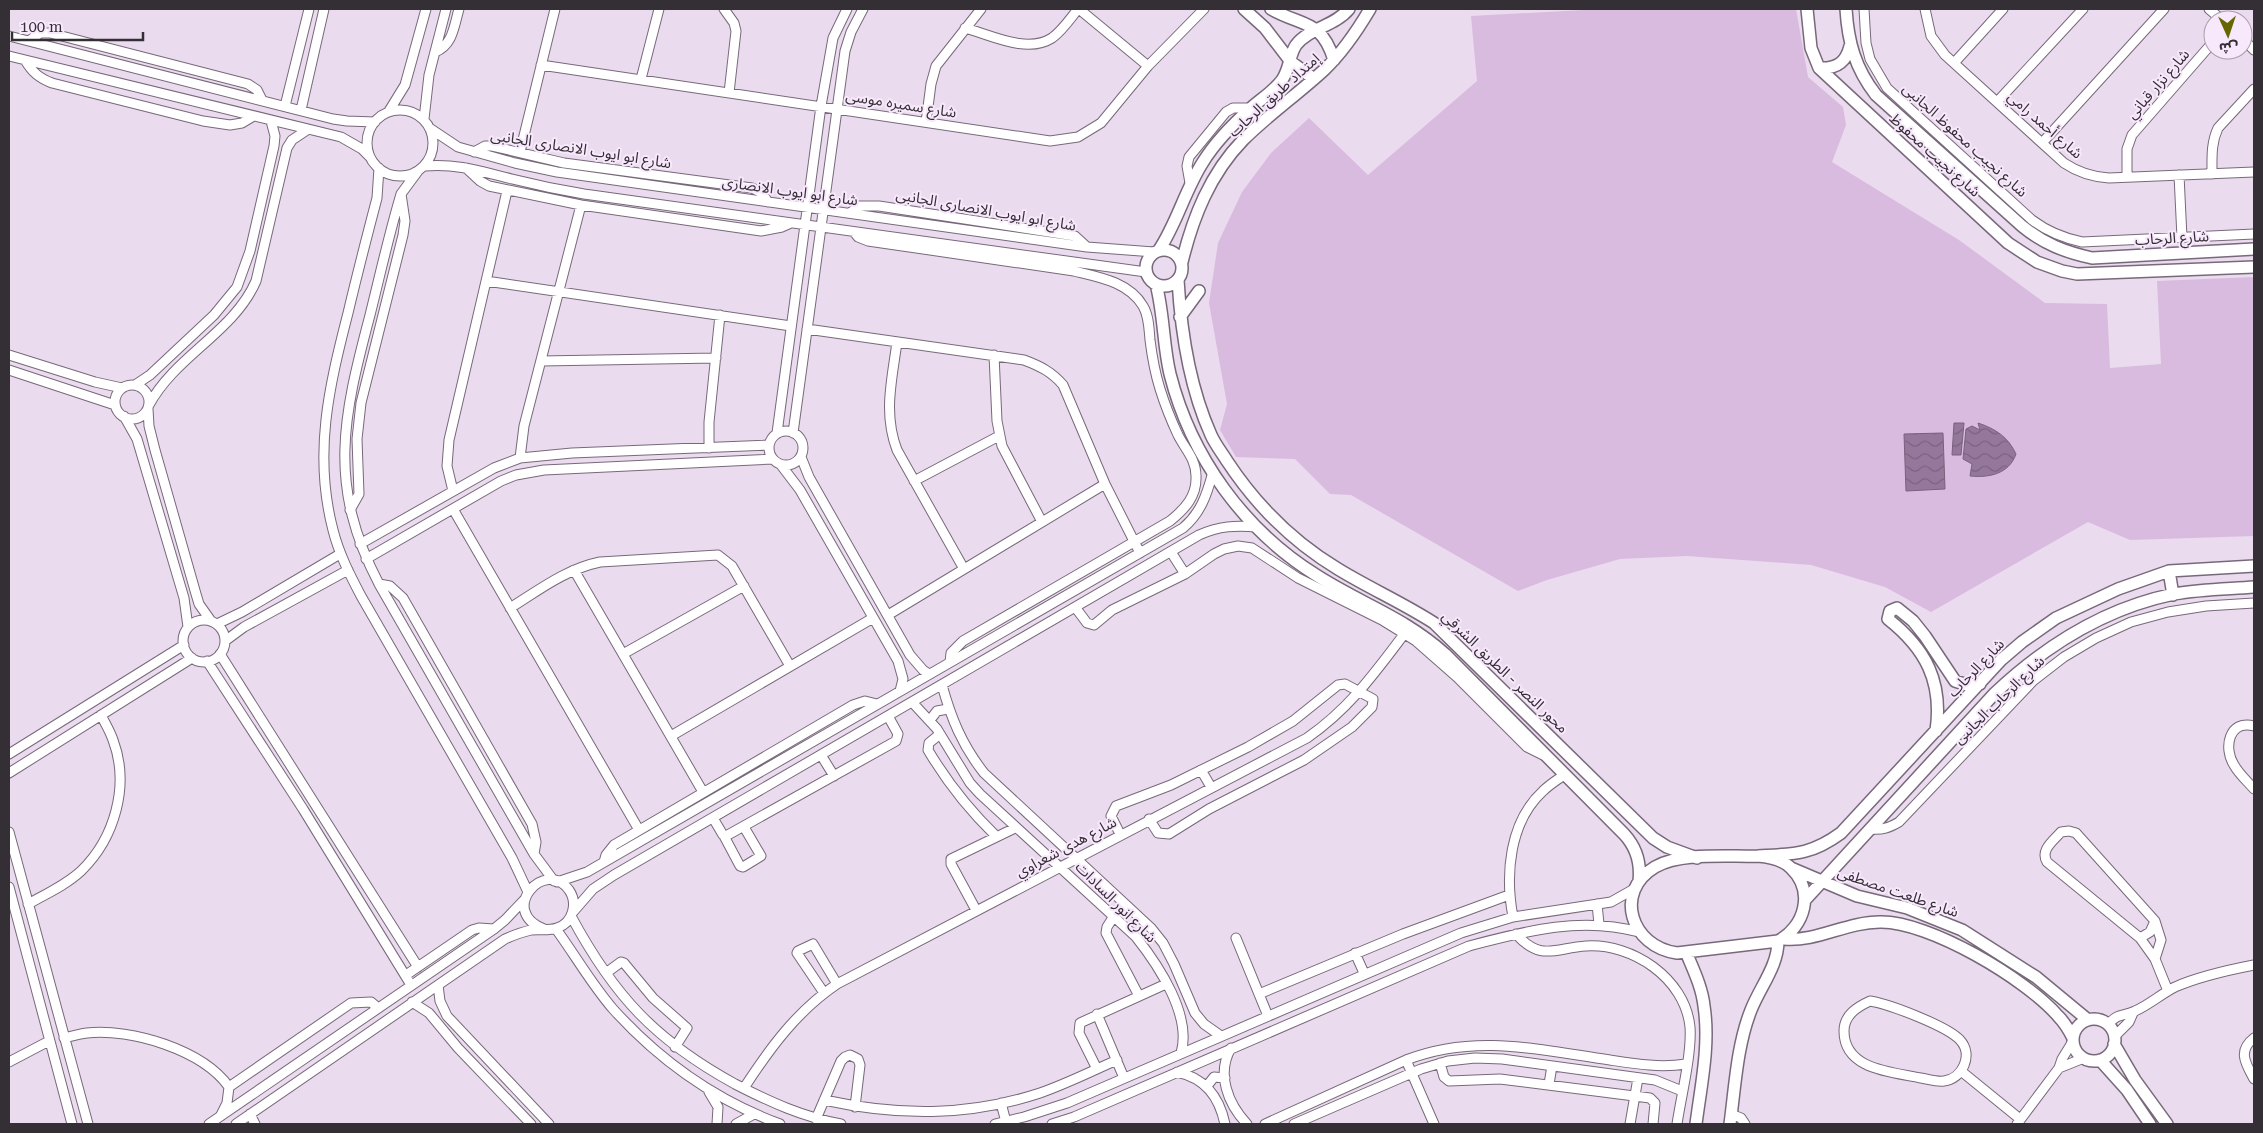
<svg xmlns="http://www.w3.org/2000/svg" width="2263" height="1133" font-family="'Roboto Serif','Noto Sans Arabic',serif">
  <defs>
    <pattern id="water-waves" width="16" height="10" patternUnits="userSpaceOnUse" patternTransform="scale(1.25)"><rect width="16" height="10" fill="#96779c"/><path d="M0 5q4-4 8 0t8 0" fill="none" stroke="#7b6280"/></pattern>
  </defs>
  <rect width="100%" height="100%" fill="#ebdbee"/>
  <path fill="#d9bbdf" d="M1602,9H1796L1808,77L1843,107L1846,125L1832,162L1959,240L2045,303L2107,304L2110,368L2161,364L2157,281L2254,277V536L2130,540L2088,522L1931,612L1885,587L1811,565L1687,556L1620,559L1547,580L1518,591L1351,495L1330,494L1295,459L1236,457L1220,430L1227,404L1209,303L1218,243L1242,192L1271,153L1309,118L1368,175L1477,81L1471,16Z"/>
  <path fill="url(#water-waves)" stroke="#79617d" d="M1954,423H1964L1961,455H1952Z
    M1978,423C1996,429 2008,437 2016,454C2009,474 1989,478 1970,476L1972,464L1963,459L1966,429L1972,426L1980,430Z
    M1943,433L1945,489L1906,491L1904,434Z"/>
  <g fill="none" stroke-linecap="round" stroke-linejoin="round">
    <defs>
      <path id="street" d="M724,9L734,23L736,31L729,93
        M1079,9L1148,66
        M1864,9L1866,43L1870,59L1887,88L2032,220C2048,232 2063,238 2082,242L2254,234
        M1925,9L1931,36L1945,55L2064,163C2079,173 2092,177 2109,178L2254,172
        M2209,9L2222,20
        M965,28C991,35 1027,54 1052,38C1062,31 1070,19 1078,9
        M9,36L333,119L347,121L375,122
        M2243,39L2254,50
        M29,41L40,33H50L248,84L257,90L262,100
        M435,52C453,45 454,26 459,9
        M9,56L341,137L362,149L370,157
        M25,60C32,72 39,78 52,83L203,121L230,125L242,123L252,117
        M1954,63L2003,9
        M541,65L1050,141L1078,137L1101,123L1148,66L1204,9
        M641,79L659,9
        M1997,102L2083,9
        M285,106L309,9
        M367 143a33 33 0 1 1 66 0a33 33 0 1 1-66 0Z
        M301,110L324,9
        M389,111L405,85L426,9
        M424,119L429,75L446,9
        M926,122L931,84L936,66L981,9
        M431,129L458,147L515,163L557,172L1087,247L1154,252
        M2042,143L2164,9
        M474,152L485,146H492L564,163L752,188L762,193L768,202
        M520,152L555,9
        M425,166C456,163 483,172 512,179C536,185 560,190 584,194L1146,272
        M379,168L377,198C367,236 357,275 348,313C329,387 313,454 333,530C339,554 350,575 361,596L512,858L528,892
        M466,168L480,181L489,186L581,205L761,231L782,227L791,223
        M418,171L401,194C389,234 380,275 370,315C343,417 327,485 379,584L534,854L554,881
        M2212,174C2212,157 2211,143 2218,128L2254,89
        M2179,175L2182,238
        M2127,177V149L2132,135L2213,42
        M1190,183L1187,166L1189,157L1226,112L1233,108H1251
        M850,213L859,206H879L1075,236L1087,247
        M854,232L858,237L868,241L1074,271C1099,277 1129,282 1143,306C1149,316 1149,329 1150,340C1152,356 1155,373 1160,389C1165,405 1171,420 1178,435C1185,449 1196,459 1196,476C1197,496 1185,509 1170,521L963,641L951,653L950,662
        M486,281L791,326
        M807,329L1024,360C1040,366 1052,372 1063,385L1105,484L1140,553
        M897,342C892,380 883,413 897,450L964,569
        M9,355L95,382L122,388
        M994,355L997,421L1002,446L1042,522
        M541,361L716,358
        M9,370L115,405
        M135,385L150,375L214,315L237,287L250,251L274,146L275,136L271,121
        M115 402a17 17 0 1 1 34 0a17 17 0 1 1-34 0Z
        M149,405C175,356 234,332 256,281L287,148L292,140L307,130
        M148,409L149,426L155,450L196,594L199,604L211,621
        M124,416L137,439L184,598L188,627
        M769 448a17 17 0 1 1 34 0a17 17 0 1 1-34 0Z
        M777,433L821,106L833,38L847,9
        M793,433L845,51L851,32L863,9
        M709,448V422L720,315
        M801,457L809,477L910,655L923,670L929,674
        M520,458L524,426L581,205
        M781,465L800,490L898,661L903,679L900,691
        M914,481L999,436
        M453,491L447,466L449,440L507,191
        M453,509L639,830
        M350,510L359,494L357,439L361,403L403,235L405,221L401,194
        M360,544L494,468L520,458L572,453L768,445
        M1171,552L1185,574
        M366,559L501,481L516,475L544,470L772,459
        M574,570L703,792
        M379,584L390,586L403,598L532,824L536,842L534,854
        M1075,607L1087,623L1094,625L1112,610L1185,574L1214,554L1224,549L1238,546L1252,548L1298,578L1382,620L1416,641L1457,677L1527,747L1543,755
        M510,608C539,590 566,569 600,562L718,555L732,566L790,666
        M888,615L1105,484
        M183 641a21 21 0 1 1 42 0a21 21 0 1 1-42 0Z
        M217,624L242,612L340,554
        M225,641L244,627L348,570
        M220,654L418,967
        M623,654L744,586
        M207,661L303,809L411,985
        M942,685C951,718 962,745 984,773L1151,928L1163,943L1174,964L1195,1013L1204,1024L1221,1036
        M912,702L937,729L970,783L980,794L1136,937C1159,966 1192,1016 1181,1053
        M930,720L937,711L948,709
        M2254,726C2229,719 2223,748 2234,765C2239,774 2247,781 2254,789
        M940,734L929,743L928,750C947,782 969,810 996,836
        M671,736L873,618
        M9,754L184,645
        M821,755L834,776
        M1201,770L1211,787
        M9,773L192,658
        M713,818L723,835L726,836L896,741L898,734L888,716
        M1871,829C1882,830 1889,828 1899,822L2033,681L2064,657L2096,638L2131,622L2168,612L2206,606L2254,603
        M9,832L88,1124
        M1120,834L1111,816L1116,806L1171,785L1248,747L1293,721L1338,685L1345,684L1373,699L1372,707L1352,727L1304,760L1209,809L1169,834L1158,833L1149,819
        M724,836L740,866L743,867L761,856L744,827
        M604,862L606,855L614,845L853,705L865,701L877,704
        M557,882L587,872L1183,528C1201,513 1207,494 1213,472
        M9,887L72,1124
        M28,904C46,894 66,885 81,871C115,838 130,785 113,740C110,731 105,723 101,715
        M1597,904L1599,924
        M976,910L951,864V859L1015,828
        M573,912L593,889L614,875L1199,535C1219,526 1236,525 1257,527
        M571,916C614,996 655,1040 735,1084C770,1102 803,1117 841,1124
        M1114,916L1107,927L1106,933L1139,996
        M1513,917C1505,875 1509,822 1543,791C1549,785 1557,780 1564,775
        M556,929C575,955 592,985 613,1009C660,1061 715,1100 780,1124
        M1516,934C1541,962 1555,948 1586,946C1632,943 1685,978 1690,1027C1692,1053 1681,1097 1677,1124
        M1236,938L1268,1016
        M2140,938L2150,932L2155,921
        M1355,953L1364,973
        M2155,959L2140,938L2047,862C2040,850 2053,841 2061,832L2069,831L2076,833L2155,921L2161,940L2155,959L2168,991
        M606,973L621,962L624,963L653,998L687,1028L675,1047
        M406,975L472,930L479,928L494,929
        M438,985L440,1001L447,1016L549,1124
        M824,993L797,953L798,951L813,944L837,984
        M1259,994L1403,934L1509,895
        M1870,1001C1889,1004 1947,1026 1960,1040C1974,1055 1962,1079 1944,1081C1936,1082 1928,1079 1921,1078C1892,1072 1844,1070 1844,1031C1844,1015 1857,1007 1870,1001Z
        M412,1002L429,1013L458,1048L531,1124
        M1097,1014L1124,1078
        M2108,1024C2120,1012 2122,1017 2135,1011C2149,1005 2161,994 2175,987C2200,976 2228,970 2254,965
        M2114,1037L2129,1022L2133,1013
        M64,1038C72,1036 79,1034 87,1033C131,1028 203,1050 229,1087L227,1103L221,1115
        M2254,1038C2237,1051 2246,1064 2254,1079
        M1231,1048C1216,1074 1228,1104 1247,1124
        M1406,1060L1434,1124
        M9,1062L49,1041
        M1440,1063L1444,1077L1449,1081L1500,1079L1650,1098L1655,1103L1653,1124
        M2059,1068L2084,1058
        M1097,1069L1079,1033L1080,1023L1166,984
        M1961,1071L2020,1119
        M1177,1072C1205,1078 1219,1096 1225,1124
        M1549,1084L1552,1066
        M1207,1086L1214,1077L1225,1078
        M229,1087L351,1003L371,1002L378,1008
        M744,1088C770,1048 797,1011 837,984L1307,738C1349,709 1374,674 1405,633
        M709,1092L718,1107L717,1124
        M824,1100C898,1116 967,1117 1040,1093C1066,1084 1092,1071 1117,1060
        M1001,1103L1006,1122
        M250,1114L255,1124
        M1731,1114L1741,1118L1745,1124
        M816,1119L841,1061L845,1057L850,1055L858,1059L860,1065L855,1107
        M209,1124L494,929L505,920L525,899
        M236,1124L505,939C514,935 522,932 531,930C539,929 549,931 557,928C573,923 578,903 569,890C545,857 497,911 544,929
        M736,1124L754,1114
        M995,1124L1024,1117L1067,1103L1461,933L1513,917L1611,902L1634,889
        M1052,1124L1074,1117L1469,946C1526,931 1581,916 1639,932
        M1265,1124L1406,1060C1476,1033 1539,1050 1610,1060C1636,1064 1660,1068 1686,1064
        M1294,1124L1421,1069L1448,1061L1475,1058L1502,1059L1655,1080L1682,1091
        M1630,1124L1638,1078
        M2017,1124L2059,1068L2062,1059L2073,1041"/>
      <path id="secondary" d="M1244,9L1265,28L1291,62L1314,79
        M1271,9C1303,27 1321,19 1334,60
        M1807,9L1811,48L1819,68L2008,243L2037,262L2062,271L2077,274L2254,267
        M1846,9C1848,42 1855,68 1876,95L2022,226C2044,244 2065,252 2092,258L2254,249
        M1819,68C1836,69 1846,63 1850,46
        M1146 268a18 18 0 1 1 36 0a18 18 0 1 1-36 0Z
        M1159,250C1177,223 1185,190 1203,162C1216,141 1233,124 1251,108C1261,99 1274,91 1282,80C1290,69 1289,55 1296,45C1309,28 1335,26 1349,9
        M1182,262C1193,217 1210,174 1243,140C1268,115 1298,94 1324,70C1343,52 1357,31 1370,9
        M1178,280C1181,333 1189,386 1211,435C1215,444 1222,453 1227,461C1256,505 1293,542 1338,569C1369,588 1403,603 1434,623L1653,838L1667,847L1697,858
        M1156,284C1164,314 1163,345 1170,374C1191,457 1244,530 1316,575C1361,604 1404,617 1445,654L1624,834C1637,848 1641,863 1639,881
        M1180,317L1199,291
        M2169,571L2173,595
        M1936,731C1943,682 1926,649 1888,619L1890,611L1897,608L1913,621L1925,636L1955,681L1967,685L1980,684
        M1758,856C1794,854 1811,855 1841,833L2001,660L2022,642L2056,618L2118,589L2169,571L2254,566
        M1758,856C1770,857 1783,860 1791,868C1815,891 1805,927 1778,941L1677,953C1631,947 1613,892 1655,867C1681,852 1729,857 1758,856Z
        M1791,868L1857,896L1907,908L1962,930L2036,977L2088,1020
        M1805,900L1995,693C2045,646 2106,608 2174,594C2201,589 2228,589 2254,587
        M1784,939C1817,942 1846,922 1880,922C1929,921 2026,979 2058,1016C2064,1022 2069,1030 2073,1038
        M1686,952C1693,969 1702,987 1704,1006C1710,1045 1701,1085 1696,1124
        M2073 1040a21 21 0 1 1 42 0a21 21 0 1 1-42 0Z
        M2114,1044L2135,1080L2167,1124
        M2100,1060L2127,1090L2150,1124
        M1730,1124C1735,1087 1737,1045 1751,1010C1760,987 1778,966 1778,941"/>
    </defs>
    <use href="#street" stroke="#77697a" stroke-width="11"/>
    <use href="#secondary" stroke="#77697a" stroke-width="14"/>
    <use href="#street" stroke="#fff" stroke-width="9"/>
    <use href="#secondary" stroke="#fff" stroke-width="11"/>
  </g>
  <g text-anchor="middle" stroke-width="4" stroke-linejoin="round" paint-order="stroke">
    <g font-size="15" fill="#342e35" stroke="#f8e8fb">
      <text transform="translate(2158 84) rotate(-49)" y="5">شارع نزار قباني</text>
      <text transform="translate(1274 95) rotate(-42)" y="5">إمتداد طريق الرحاب</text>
      <text transform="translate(901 104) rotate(9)" y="5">شارع سميره موسى</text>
      <text transform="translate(2045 125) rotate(41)" y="5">شارع أحمد رامي</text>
      <text transform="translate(1965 140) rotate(42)" y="5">شارع نجيب محفوظ الجانبى</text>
      <text transform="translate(581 149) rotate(9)" y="5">شارع ابو ايوب الانصارى الجانبى</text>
      <text transform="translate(1935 155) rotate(42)" y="5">شارع نجيب محفوظ</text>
      <text transform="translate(790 191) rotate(8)" y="5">شارع ابو ايوب الانصارى</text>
      <text transform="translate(986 210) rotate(10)" y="5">شارع ابو ايوب الانصارى الجانبى</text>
      <text transform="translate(2172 238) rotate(-3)" y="5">شارع الرحاب</text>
      <text transform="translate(1976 668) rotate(-46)" y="5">شارع الرحاب</text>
      <text transform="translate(1505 672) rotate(44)" y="5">محور النصر - الطريق الشرقي</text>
      <text transform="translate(1999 700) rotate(-44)" y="5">شارع الرحاب الجانبى</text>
      <text transform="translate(1066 847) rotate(-28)" y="5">شارع هدى شعراوي</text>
      <text transform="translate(1898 892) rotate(19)" y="5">شارع طلعت مصطفى</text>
      <text transform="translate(1116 902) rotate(45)" y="5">شارع انور السادات</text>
    </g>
  </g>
  <rect width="2263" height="1133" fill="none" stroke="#342e35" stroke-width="20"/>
  <g transform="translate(2228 35) rotate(177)"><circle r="24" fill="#f8e8fb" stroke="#aa9eac"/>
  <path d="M0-4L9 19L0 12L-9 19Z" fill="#656600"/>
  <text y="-8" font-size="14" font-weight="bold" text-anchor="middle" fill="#342e35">ش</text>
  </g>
  <path d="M12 32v8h131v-8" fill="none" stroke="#342e35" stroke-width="2.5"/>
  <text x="20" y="32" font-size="15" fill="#342e35" stroke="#f8e8fb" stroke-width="4" paint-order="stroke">100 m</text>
</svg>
